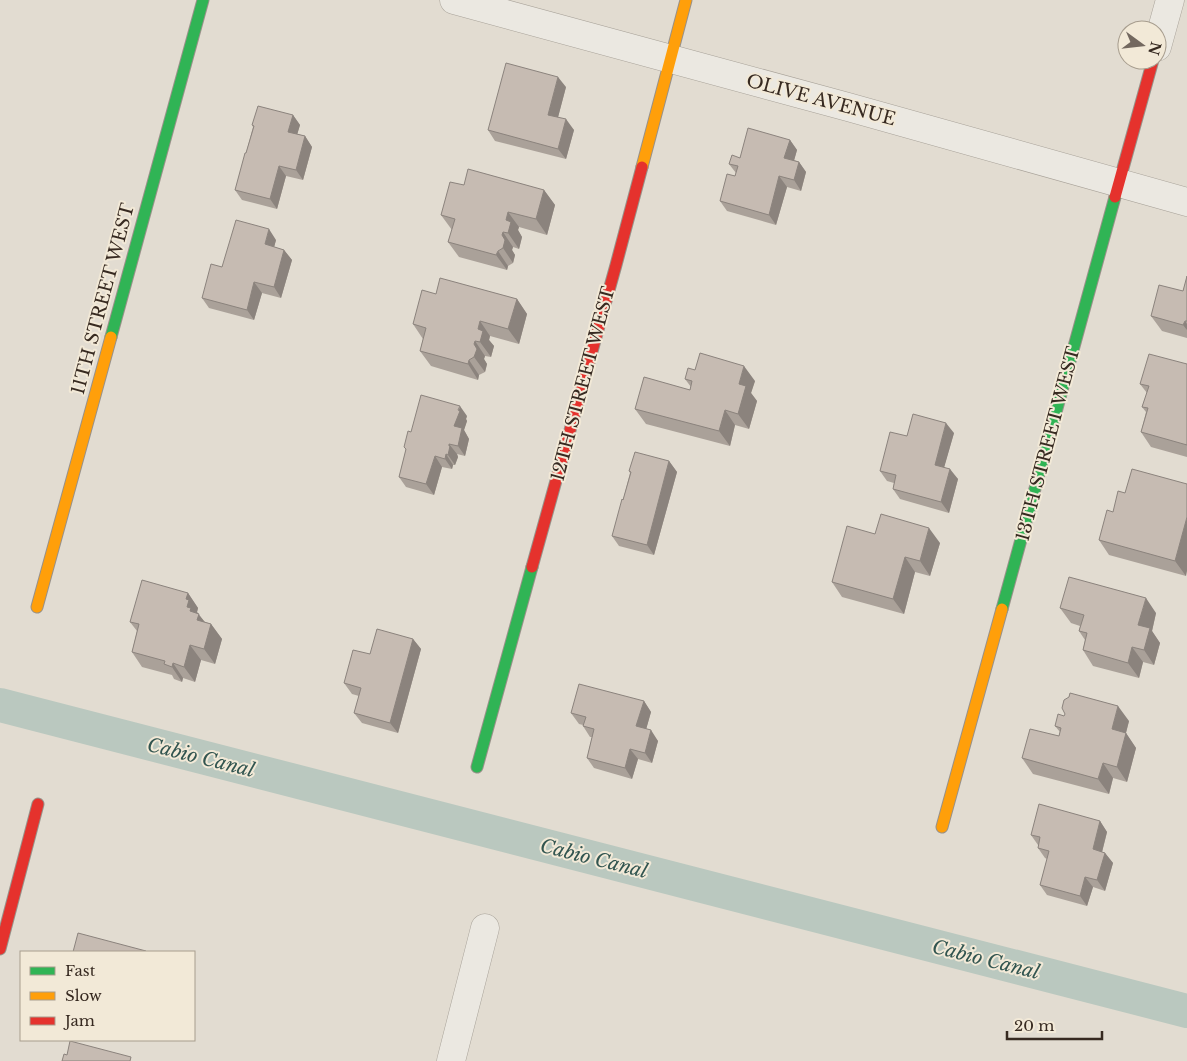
<svg xmlns="http://www.w3.org/2000/svg" width="1187" height="1061" font-family="'Libre Baskerville',serif">
  <rect width="100%" height="100%" fill="#e2dcd1"/>
  <g fill="none" stroke-linecap="round" stroke-linejoin="round">
    <path stroke="#bac8bf" stroke-width="34" d="M0,705L1187,1011"/>
    <defs>
      <path id="street" d="M454,0L848,107L1187,202
        M1157,47L1170,0
        M451,1061L485,928"/>
      <path id="fast" d="M111,337L203,0
        M1002,609L1115,197
        M477,767L532,567"/>
      <path id="slow" d="M642,167L686,0
        M37,607L111,337
        M942,827L1002,609"/>
      <path id="jam" d="M1115,197L1153,60
        M532,567L616,265L642,167
        M0,949L38,804"/>
    </defs>
    <use href="#street" stroke="#a8a299" stroke-width="29"/>
    <use href="#fast" stroke="#989189" stroke-width="13"/>
    <use href="#slow" stroke="#989189" stroke-width="13"/>
    <use href="#jam" stroke="#989189" stroke-width="13"/>
    <use href="#street" stroke="#ebe8e1" stroke-width="28"/>
    <use href="#fast" stroke="#30b455" stroke-width="11"/>
    <use href="#slow" stroke="#ff9f0a" stroke-width="11"/>
    <use href="#jam" stroke="#e5322d" stroke-width="11"/>
  </g>
  <path fill="#aaa199" d="M566,87L558,117L574,130L566,159L495,141L488,130Z
    M293,115L300,125L297,134L305,136L312,147L303,180L286,176L277,209L242,200L235,190L246,153L253,127L252,125Z
    M790,140L797,150L794,160L799,162L806,172L801,191L787,187L776,225L727,211L720,201L735,176L736,173L729,164L740,158Z
    M464,185L544,190L555,205L547,235L519,227L518,230L522,237L519,249L513,247L512,250L515,255L513,263L508,266L507,270L459,257L448,242L452,230L441,215Z
    M276,240L274,247L284,250L292,260L281,298L262,293L254,320L209,308L202,298L222,267Z
    M1187,276V338L1162,331L1151,316L1183,291Z
    M436,294L517,299L527,314L519,344L490,336L489,340L494,346L491,357L485,356L484,359L487,364L485,372L479,375L478,380L431,366L420,351L423,339L413,324Z
    M1187,364V457L1151,447L1141,432L1146,412L1142,407L1147,393L1140,384Z
    M695,370L755,381L751,393L757,401L749,429L735,425L730,446L646,424L635,409L690,390L691,387L685,379Z
    M467,416L466,419L467,421L464,430L469,439L465,456L457,454L458,457L455,465H453L452,469L442,467L434,495L406,487L399,477L406,450L404,447Z
    M954,433L944,467L958,479L949,513L900,499L893,489L894,483L887,481L880,471L907,436Z
    M669,461L677,472L654,555L619,546L612,536L623,500L630,473L629,471Z
    M1187,484L1186,576L1109,555L1099,540L1113,512L1125,493Z
    M875,534L940,543L930,576L915,572L904,614L842,597L832,582Z
    M188,593L198,608L197,612L198,614L205,622L211,624L222,639L215,664L201,660L195,682L183,678L182,682L174,679L172,675L142,667L132,652L137,631L130,622Z
    M1060,608L1156,613L1152,631L1160,643L1154,665L1143,662L1139,678L1093,666L1083,650L1085,640L1079,631L1080,626L1071,623Z
    M413,639L421,649L398,733L362,723L354,713L359,696L352,694L344,683L370,654Z
    M644,701L651,712L646,729L658,741L652,763L638,759L632,779L594,768L587,758L592,737H590L583,726V725L579,724L571,713Z
    M1064,716L1129,721L1126,733L1136,748L1127,782L1113,778L1109,794L1033,774L1022,758L1059,736L1060,732L1055,726Z
    M1100,821L1107,832L1102,852L1105,853L1113,863L1105,891L1093,887L1087,906L1047,895L1040,885L1047,859L1045,858L1038,848V845L1031,835Z"/>
  <path fill="#8b837d" d="M558,77L566,87L556,125L548,115Z
    M293,115L300,125L295,142L288,132Z
    M566,119L574,130L566,159L558,149Z
    M305,136L312,147L303,180L296,170Z
    M790,140L797,150L792,168L784,158Z
    M799,162L806,172L801,191L794,180Z
    M279,166L286,176L277,209L270,199Z
    M779,176L787,187L776,225L769,215Z
    M544,190L555,205L547,235L536,219Z
    M508,212L519,227L518,230L522,237L519,249L508,233L506,220Z
    M269,229L276,240L272,255L265,244Z
    M503,232L513,247L512,250L515,255L513,263L503,248L502,235Z
    M284,250L292,260L281,298L274,287Z
    M498,251L508,266L507,270L496,255Z
    M254,282L262,293L254,320L247,310Z
    M517,299L527,314L519,344L508,329Z
    M480,321L490,336L489,340L494,346L491,357L480,342L478,329Z
    M1185,321L1187,324V330L1183,325Z
    M475,341L485,356L484,359L487,364L485,372L474,357V344Z
    M469,360L479,375L478,380L468,364Z
    M744,366L755,381L751,393L757,401L749,429L738,414L739,384Z
    M460,406L467,416L466,419L467,421L464,430L469,439L465,456L458,446L454,426Z
    M725,410L735,425L730,446L719,431Z
    M946,423L954,433L942,475L935,465Z
    M449,444L457,454L458,457L455,465L448,455Z
    M446,454L453,465L452,469L445,459Z
    M435,456L442,467L434,495L426,484Z
    M669,461L677,472L654,555L647,545Z
    M950,469L958,479L949,513L941,502Z
    M1187,517V571L1186,576L1175,561Z
    M929,528L940,543L930,576L920,561Z
    M905,557L915,572L904,614L893,599Z
    M188,593L198,608L197,612L210,629L201,626L187,607L186,599Z
    M1146,598L1156,613L1152,631L1160,643L1154,665L1144,650L1138,625Z
    M211,624L222,639L215,664L204,649Z
    M413,639L421,649L398,733L390,723Z
    M190,645L201,660L195,682L184,667Z
    M1132,647L1143,662L1139,678L1128,663Z
    M173,663L183,678L182,682L172,667Z
    M644,701L651,712L644,737L636,726Z
    M1118,706L1129,721L1123,744L1112,729Z
    M651,730L658,741L652,763L645,753Z
    M1126,733L1136,748L1127,782L1117,767Z
    M630,749L638,759L632,779L625,768Z
    M1103,763L1113,778L1109,794L1098,779Z
    M1100,821L1107,832L1100,860L1093,849Z
    M1105,853L1113,863L1105,891L1097,880Z
    M1085,877L1093,887L1087,906L1080,896Z"/>
  <path fill="#c6bbb2" stroke="#8b837d" d="M506,63L558,77L548,115L566,119L558,149L488,130Z
    M258,106L293,115L288,132L305,136L296,170L279,166L270,199L235,190L245,153H246L254,126L252,125Z
    M748,128L790,140L784,158L799,162L794,180L779,176L769,215L720,201L727,174L735,176L738,166L729,164L732,155L740,158Z
    M468,169L544,190L536,219L508,212L506,220L511,222L508,233L503,232L502,235L505,240L503,248L498,251L496,255L448,242L455,219L441,215L450,182L464,185Z
    M236,220L269,229L265,244L284,250L274,287L254,282L247,310L202,298L211,264L222,267Z
    M1187,276V321H1185L1183,325L1151,316L1159,285L1183,291Z
    M440,278L517,299L508,329L480,321L478,329L483,331L480,342L475,341L474,344L477,349L474,357L469,360L468,364L420,351L426,328L413,324L422,290L436,294Z
    M700,353L744,366L739,384L746,386L738,414L725,410L719,431L635,409L644,377L690,390L692,381L685,379L688,368L695,370Z
    M1149,354L1187,364V445L1141,432L1148,408L1142,407L1149,386L1140,384Z
    M421,395L460,406L458,410L460,411L454,426L462,428L458,446L449,444V446H450L448,455L446,454L445,459L435,456L426,484L399,477L406,449L404,447L408,431L411,432Z
    M913,414L946,423L935,465L950,469L941,502L893,489L896,475L880,471L890,432L907,436Z
    M635,452L669,461L647,545L612,536L622,499L623,500L631,472L629,471Z
    M1132,469L1187,484V517L1175,561L1099,540L1107,510L1113,512L1118,491L1125,493Z
    M881,514L929,528L920,561L905,557L893,599L832,582L847,526L875,534Z
    M1069,577L1146,598L1138,625L1150,628L1144,650L1132,647L1128,663L1083,650L1087,633L1079,631L1084,615L1060,608Z
    M142,580L188,593L186,599L189,600L187,607L191,608L190,611L199,614L197,620L211,624L204,649L190,645L184,667L173,663L172,667L164,664L165,661L132,652L139,624L130,622Z
    M377,629L413,639L390,723L354,713L361,688L344,683L353,650L370,654Z
    M579,684L644,701L636,726L651,730L645,753L630,749L625,768L587,758L594,729L583,726L586,717L571,713Z
    M1070,693L1118,706L1112,729L1126,733L1117,767L1103,763L1098,779L1022,758L1030,729L1059,736L1061,728L1055,726L1058,714L1064,716L1065,714L1062,708L1064,700L1069,697Z
    M1039,804L1100,821L1093,849L1105,853L1097,880L1085,877L1080,896L1040,885L1049,851L1038,848L1040,837L1031,835Z
    M78,933L146,951V952H73Z
    M70,1041L131,1057L130,1061H62L64,1054L67,1055Z"/>
  <g text-anchor="middle" stroke-width="4" stroke-linejoin="round" paint-order="stroke">
    <g font-size="18" fill="#372a21" stroke="#f2e9d7">
      <text transform="translate(821 100) rotate(15)" y="6">OLIVE AVENUE</text>
      <text transform="translate(103 299) rotate(-75)" y="6">11TH STREET WEST</text>
      <text transform="translate(583 384) rotate(-75)" y="6">12TH STREET WEST</text>
      <text transform="translate(1048 444) rotate(-75)" y="6">13TH STREET WEST</text>
    </g>
    <g font-size="19" font-style="italic" fill="#325550" stroke="#f2e9d7">
      <text transform="translate(201 757) rotate(14)" y="7">Cabio Canal</text>
      <text transform="translate(594 858) rotate(14)" y="7">Cabio Canal</text>
      <text transform="translate(986 959) rotate(14)" y="7">Cabio Canal</text>
    </g>
  </g>
  <rect x="20" y="951" width="175" height="90" fill="#f2e9d7" stroke="#a79d8e"/>
  <rect x="30" y="967" width="25" height="8" fill="#30b455" stroke="#a79d8e"/>
  <text x="65" y="976" font-size="15" fill="#372a21">Fast</text>
  <rect x="30" y="992" width="25" height="8" fill="#ff9f0a" stroke="#a79d8e"/>
  <text x="65" y="1001" font-size="15" fill="#372a21">Slow</text>
  <rect x="30" y="1017" width="25" height="8" fill="#e5322d" stroke="#a79d8e"/>
  <text x="65" y="1026" font-size="15" fill="#372a21">Jam</text>
  <g transform="translate(1142 45) rotate(105)"><circle r="24" fill="#f2e9d7" stroke="#a79d8e"/>
  <path d="M0-4L9 19L0 12L-9 19Z" fill="#73685f"/>
  <text y="-8" font-size="14" font-weight="bold" text-anchor="middle" fill="#372a21">N</text>
  </g>
  <path d="M1007 1031v8h95v-8" fill="none" stroke="#372a21" stroke-width="2.5"/>
  <text x="1014" y="1031" font-size="15" fill="#372a21" stroke="#f2e9d7" stroke-width="4" paint-order="stroke">20 m</text>
</svg>
